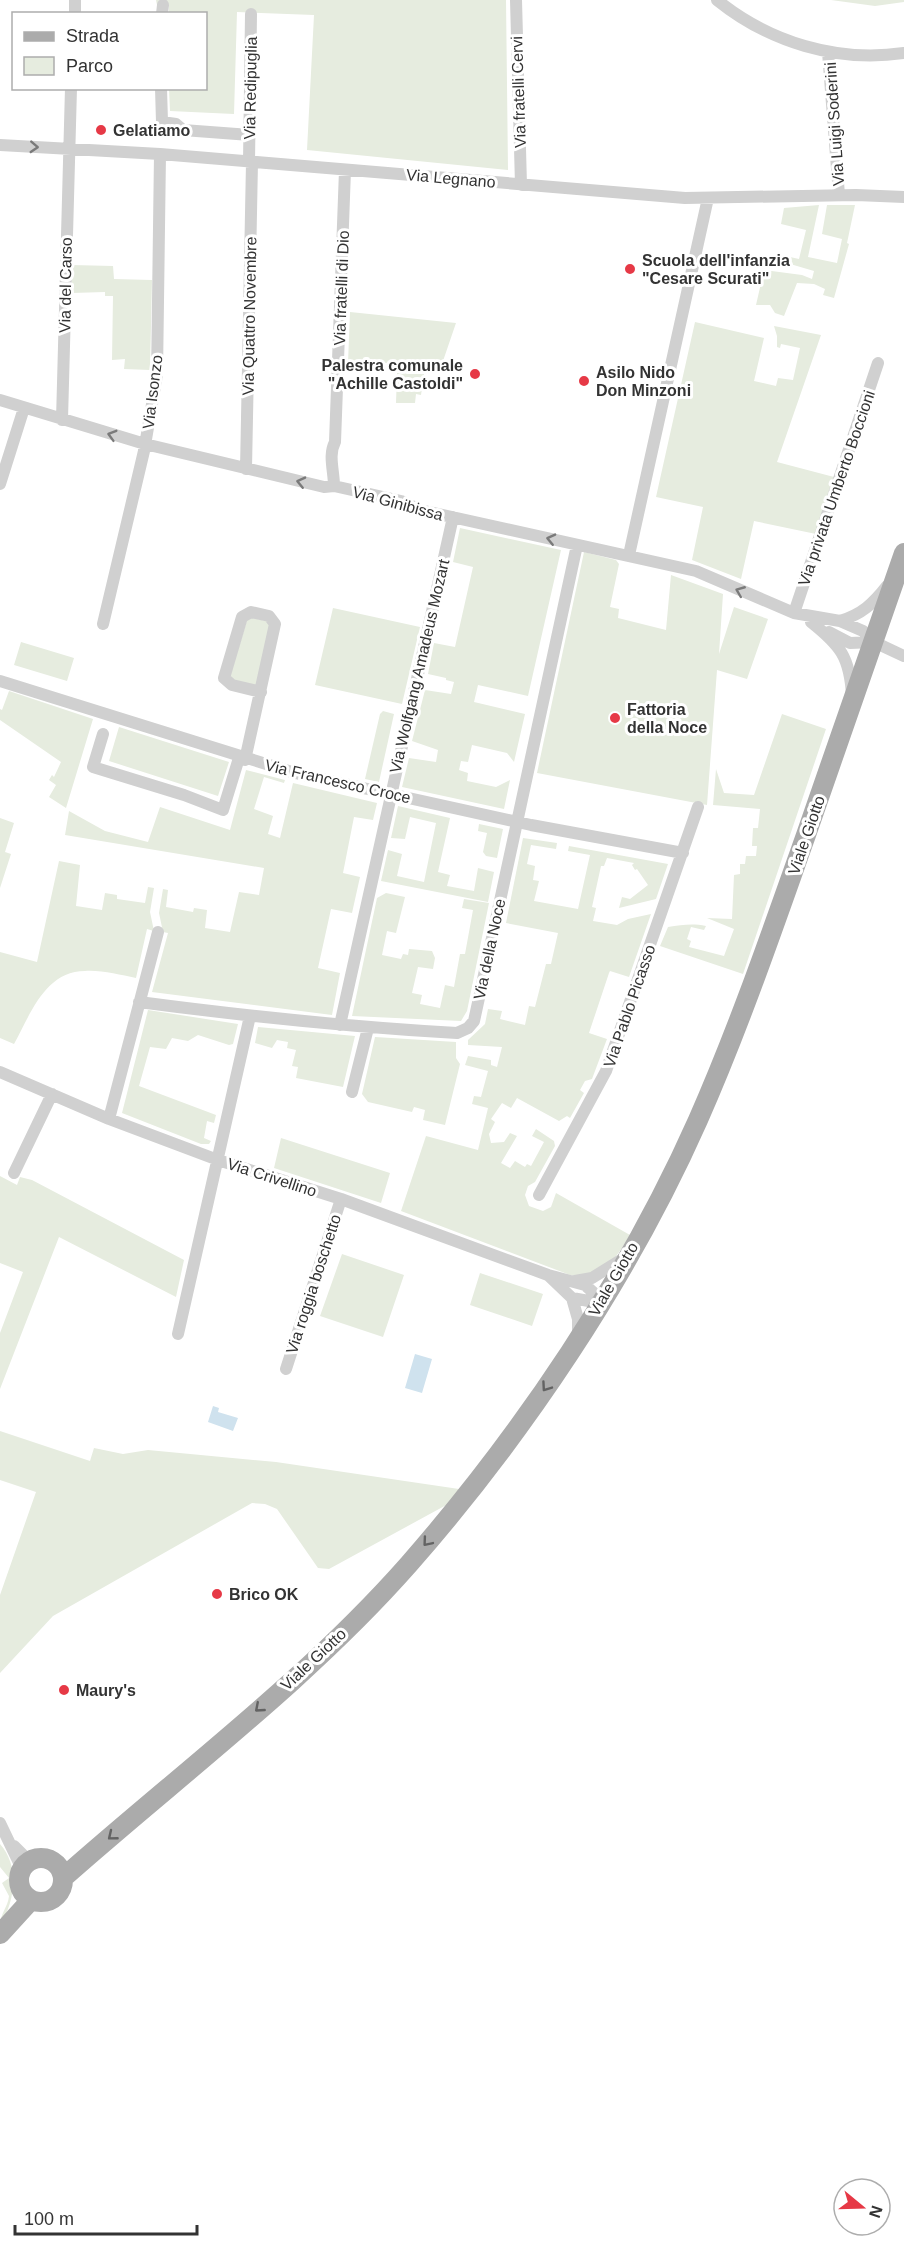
<svg xmlns="http://www.w3.org/2000/svg" width="904" height="2249" font-family="Arial,sans-serif">
  <rect width="100%" height="100%" fill="#fff"/>
  <path fill="#e6ecdf" d="M156,0H506L508,170L307,150L314,15L237,12L234,114L170,111L169,89L206,88V14L169,13V5H157Z
    M831,0H904V2L875,6Z
    M819,205L808,257L837,263L842,239L822,234L827,205H855L847,243L849,244L834,298L823,295L825,289L814,284L797,283L784,316L775,313L770,305H756L764,270L802,275L812,279L814,271L780,261L781,255L799,259L806,230L781,224L784,208Z
    M72,265L113,266L114,279L152,280L150,370L124,369L125,359L112,360L113,296H105V292L72,293Z
    M350,312L456,323L443,361L416,360L415,363H348Z
    M695,322L764,338L754,381L776,386L778,378L793,380L800,348L781,344L780,348L777,347V336L774,326L821,335L777,462L834,477L816,534L754,521L741,579L692,560L703,507L656,497Z
    M397,373L424,374L421,395L416,394L415,403H396Z
    M460,528L561,550L528,696L478,685L474,702L525,714L514,762L507,753L472,745L468,762L461,761L459,770L468,773L467,781L496,787L510,780L504,809L402,787L409,758L436,762L438,750L412,741L425,690L451,694L454,682L446,680V678L428,674L434,643L455,647L473,567L453,562Z
    M584,552L616,560L619,564L610,607L619,609L618,618L666,630L671,575L723,594L719,654L734,607L768,619L747,679L717,670L707,805L537,773Z
    M333,608L420,627L402,704L315,685Z
    M248,617L270,622L259,681L254,686L235,681L230,676Z
    M21,642L74,658L67,681L14,665Z
    M9,691L93,719L66,808L49,797L56,785L49,780L52,775L54,777L61,762L0,720V709L2,710Z
    M383,711L394,714L379,782L365,779L380,714Z
    M782,714L826,729L743,974L660,946L668,927C682,925 692,923 706,926L704,930L691,927L687,939L691,941L689,947L724,956L734,929L707,918L732,919L734,875L740,874V864H745L746,856H756L757,846H752L753,828H758L760,809L713,805L716,769L724,793L754,795Z
    M119,727L229,762L218,796L109,761Z
    M246,770L285,780L284,783L264,777L254,809L273,816L268,834L280,838L293,783L377,803L373,820L354,817L343,873L360,877L352,913L331,909L318,968L340,973L332,1015L152,992L168,933L163,932L159,913L163,889L168,890L166,907L193,912L194,908L207,910L205,928L230,932L239,892L259,895L264,868L65,835L69,811L105,831L148,842L160,807L230,830Z
    M398,806L450,818L438,872L450,875L447,886L474,891L478,868L494,872L488,902L381,881L388,850L402,854L397,876L424,882L436,823L410,817L405,839L391,838Z
    M0,818L14,823L5,852L11,854L0,888Z
    M479,824L503,829L497,858L486,856L483,852L487,833L478,831Z
    M523,838L557,843L556,849L531,845L527,864L535,866L533,880L539,881L534,901L578,909L590,855L568,851L569,846L668,864L656,899L619,908L622,897L630,899L648,885L637,869L635,870L632,865L634,863L607,858L604,866H601L592,907L596,908L593,921L617,925L628,919L651,914L629,977L610,971L609,973L589,1033L607,1039L592,1079L585,1081L580,1090L584,1093L570,1118L567,1116L559,1121L517,1098L511,1108L502,1103L491,1119L495,1122L489,1134L491,1143L504,1142L510,1133L517,1136L501,1163L510,1168L515,1161L525,1167L527,1164L531,1166L544,1142L532,1136L536,1129L554,1141L555,1146L535,1182L528,1186L525,1195L529,1206L543,1211L551,1207L556,1193L630,1235C613,1263 605,1276 570,1275L401,1211L426,1136L478,1150L488,1108L472,1104L474,1096L481,1097L488,1071L465,1065L468,1056L491,1060V1065L497,1067L502,1047L468,1045V1040L485,1024L488,1009L502,1011L500,1019L525,1025L529,1006L535,1007L546,964H551L558,933L506,923Z
    M59,861L80,865L76,906L102,910L105,893L117,895V899L145,903L148,887L154,888L150,912L154,931L147,929L136,978C120,975 102,970 85,971C45,971 30,1015 14,1044L0,1038V952L37,962Z
    M386,893L405,897L396,933L387,931L382,955L401,959L403,954L408,955L409,949L432,951L435,958L433,969L418,967L412,993L422,995L420,1004L440,1008L445,985L454,987L460,954H465L473,910L462,908L464,899L489,903L467,1011L461,1021L352,1016L377,898Z
    M148,1010L238,1024L233,1044L229,1045L198,1035L188,1041L172,1038L166,1049L150,1047L139,1086L216,1115L214,1123L207,1121L204,1138L211,1141L209,1144H201L122,1113Z
    M258,1027L355,1036L343,1087L296,1078L298,1067L292,1066L296,1050L287,1048L288,1042L277,1040L272,1048L255,1043Z
    M375,1037L456,1042V1058L460,1064L445,1125L423,1120L425,1110L414,1107L412,1112L368,1102L362,1094Z
    M281,1138L390,1173L381,1203L274,1168Z
    M0,1176L17,1185L20,1177L32,1180L184,1260L176,1297L59,1237L0,1389V1333L23,1272L0,1263Z
    M342,1254L404,1275L383,1337L320,1316Z
    M480,1273L543,1294L532,1326L470,1305Z
    M0,1431L90,1461L94,1448L123,1454L148,1450L276,1462L459,1489L450,1503L329,1569L318,1568L277,1509L265,1504L252,1503L53,1616L0,1673V1595L36,1492L0,1480Z
    M0,1844C20,1866 15,1902 0,1925C0,1914 8,1907 9,1896L2,1883L9,1878L0,1867Z"/>
  <path fill="#cfe2ee" d="M415,1354L432,1359L422,1393L405,1388Z
    M213,1406L219,1408L218,1412L238,1418L233,1431L208,1422Z"/>
  <g fill="none" stroke-linecap="round" stroke-linejoin="round">
    <path stroke="#d0d0d0" stroke-width="12" d="M516,0L521,185
      M717,0C769,42 837,63 904,53
      M75,14V0
      M162,14L163,5
      M828,52L839,195
      M161,88L162,122L176,124L183,130L250,135
      M0,145L160,154L685,198L856,195L904,197
      M249,162L251,14
      M0,400L145,444L324,487L334,486L401,501L420,510L696,571L794,613L840,621L863,631L874,642L904,656
      M62,420L71,88
      M246,469L252,162
      M0,484L24,408
      M334,486C334,471 328,455 335,442L345,170
      M629,555L708,198
      M794,613L878,363
      M840,621C862,614 873,604 887,586
      M811,622C840,645 850,657 852,696
      M103,624L144,451L157,375L160,154
      M829,632L850,643L874,642
      M0,681L295,773L531,825L683,853
      M103,734L93,767L184,795L223,810L239,758
      M245,760L275,624L269,616L251,612L242,617L224,678L232,685L261,692
      M139,1002C245,1016 350,1027 457,1033L468,1028L474,1021L577,545
      M340,1025L453,517
      M0,1072L109,1119L218,1160L341,1199L548,1275L585,1285L595,1294L600,1303
      M352,1092L368,1028
      M109,1119L158,932
      M14,1173L52,1094
      M539,1195L606,1071L698,807
      M550,1277L572,1298L600,1303
      M575,1281L592,1278L624,1258
      M572,1298L578,1319V1338
      M178,1334L250,1016
      M286,1369L341,1199
      M0,1823L22,1869
      M14,1846L24,1856L36,1859"/>
    <path stroke="#ababab" stroke-width="20" d="M19 1880a22 22 0 1 1 44 0a22 22 0 1 1-44 0Z
      M63,1878C179,1775 306,1681 409,1564C522,1435 628,1278 698,1120C739,1027 772,931 806,835C839,741 872,647 904,553
      M0,1934L31,1900"/>
  </g>
  <defs><path id="oneway-chevron" d="M-2-3.5L2.5 0L-2 3.5" fill="none" stroke-width="1.6" stroke-linecap="round" stroke-linejoin="round" transform="scale(1.5)"/></defs>
  <g stroke="#7a7a7a">
    <use href="#oneway-chevron" transform="translate(34 147) rotate(3)"/>
    <use href="#oneway-chevron" transform="translate(112 435) rotate(-164)"/>
    <use href="#oneway-chevron" transform="translate(301 482) rotate(-167)"/>
    <use href="#oneway-chevron" transform="translate(551 539) rotate(-167)"/>
    <use href="#oneway-chevron" transform="translate(740 591) rotate(-158)"/>
  </g>
  <g stroke="#636363">
    <use href="#oneway-chevron" transform="translate(546 1387) rotate(125)"/>
    <use href="#oneway-chevron" transform="translate(427 1542) rotate(130)"/>
    <use href="#oneway-chevron" transform="translate(259 1708) rotate(139)"/>
    <use href="#oneway-chevron" transform="translate(112 1836) rotate(141)"/>
  </g>
  <g fill="#e63946" stroke="#fff" stroke-width="2">
    <circle cx="101" cy="130" r="6"/>
    <circle cx="630" cy="269" r="6"/>
    <circle cx="475" cy="374" r="6"/>
    <circle cx="584" cy="381" r="6"/>
    <circle cx="615" cy="718" r="6"/>
    <circle cx="217" cy="1594" r="6"/>
    <circle cx="64" cy="1690" r="6"/>
  </g>
  <g text-anchor="middle" stroke-width="6" stroke-linejoin="round" paint-order="stroke">
    <g font-size="16" fill="#333" stroke="#fff">
      <text transform="translate(250 88) rotate(-89)" y="6">Via Redipuglia</text>
      <text transform="translate(518 92) rotate(-92)" y="6">Via fratelli Cervi</text>
      <text transform="translate(834 124) rotate(-94)" y="6">Via Luigi Soderini</text>
      <text transform="translate(451 178) rotate(5)" y="6">Via Legnano</text>
      <text transform="translate(65 285) rotate(-89)" y="6">Via del Carso</text>
      <text transform="translate(341 288) rotate(-88)" y="6">Via fratelli di Dio</text>
      <text transform="translate(249 316) rotate(-89)" y="6">Via Quattro Novembre</text>
      <text transform="translate(152 392) rotate(-83)" y="6">Via Isonzo</text>
      <text transform="translate(836 488) rotate(-71)" y="6">Via privata Umberto Boccioni</text>
      <text transform="translate(398 503) rotate(15)" y="6">Via Ginibissa</text>
      <text transform="translate(419 666) rotate(-77)" y="6">Via Wolfgang Amadeus Mozart</text>
      <text transform="translate(338 781) rotate(13)" y="6">Via Francesco Croce</text>
      <text transform="translate(806 835) rotate(-71)" y="6">Viale Giotto</text>
      <text transform="translate(489 949) rotate(-78)" y="6">Via della Noce</text>
      <text transform="translate(629 1006) rotate(-71)" y="6">Via Pablo Picasso</text>
      <text transform="translate(272 1177) rotate(18)" y="6">Via Crivellino</text>
      <text transform="translate(613 1279) rotate(-60)" y="6">Viale Giotto</text>
      <text transform="translate(313 1284) rotate(-72)" y="6">Via roggia boschetto</text>
      <text transform="translate(313 1659) rotate(-43)" y="6">Viale Giotto</text>
    </g>
    <g font-size="16" font-weight="bold" fill="#333" stroke="#fff" text-anchor="start">
      <text x="113" y="136">Gelatiamo</text>
      <text x="642" y="266">Scuola dell'infanzia<tspan x="642" dy="18">"Cesare Scurati"</tspan></text>
      <text x="463" y="371" text-anchor="end">Palestra comunale<tspan x="463" dy="18">"Achille Castoldi"</tspan></text>
      <text x="596" y="378">Asilo Nido<tspan x="596" dy="18">Don Minzoni</tspan></text>
      <text x="627" y="715">Fattoria<tspan x="627" dy="18">della Noce</tspan></text>
      <text x="229" y="1600">Brico OK</text>
      <text x="76" y="1696">Maury's</text>
    </g>
  </g>
  <rect x="12" y="12" width="195" height="78" fill="#ffffff" stroke="#adadad" stroke-width="1.5"/>
  <rect x="24" y="32" width="30" height="9" fill="#ababab" stroke="#adadad" stroke-width="1.5"/>
  <text x="66" y="42" font-size="18" fill="#333333">Strada</text>
  <rect x="24" y="57" width="30" height="18" fill="#e6ecdf" stroke="#adadad" stroke-width="1.5"/>
  <text x="66" y="72" font-size="18" fill="#333333">Parco</text>
  <g transform="translate(862 2207) rotate(109)"><circle r="28" fill="#ffffff" stroke="#adadad" stroke-width="1.5"/>
  <path d="M0-4.5L10 22L0 15L-10 22Z" fill="#e63946"/>
  <text y="-9" font-size="16" font-weight="bold" text-anchor="middle" fill="#333333">N</text>
  </g>
  <path d="M15 2225v9h182v-9" fill="none" stroke="#333333" stroke-width="3"/>
  <text x="24" y="2225" font-size="18" fill="#333333" stroke="#ffffff" stroke-width="4.5" paint-order="stroke">100 m</text>
</svg>
